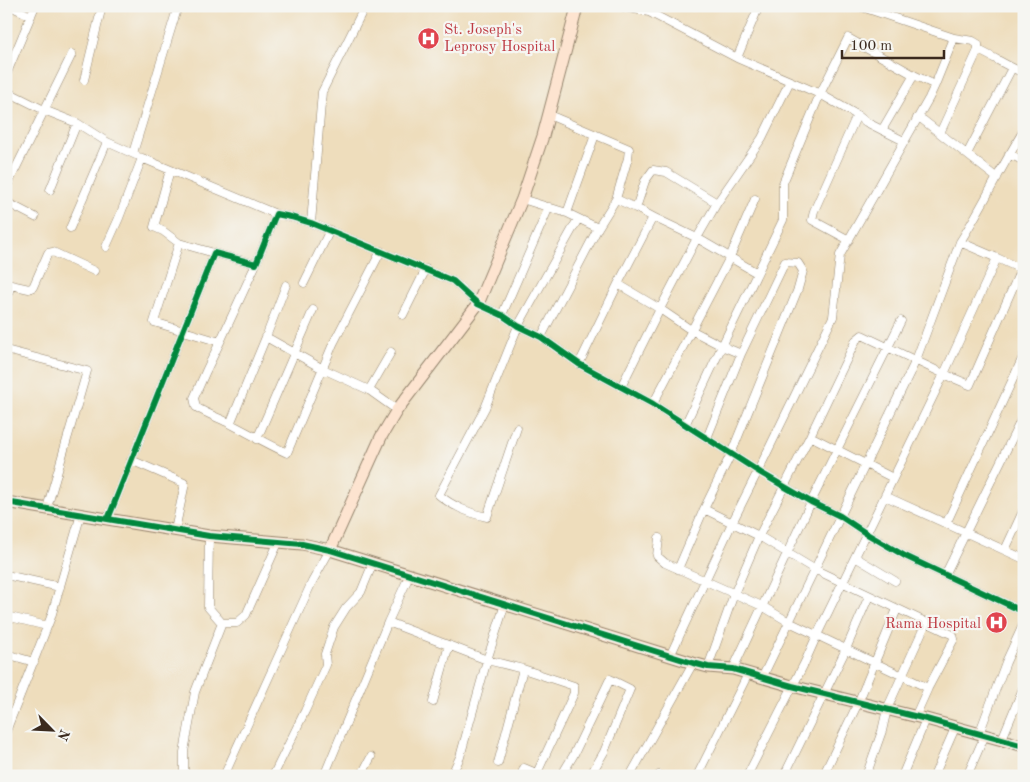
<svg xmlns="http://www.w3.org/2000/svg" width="1030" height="782" font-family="'Old Standard TT',serif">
  <rect width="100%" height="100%" fill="#f6f6f2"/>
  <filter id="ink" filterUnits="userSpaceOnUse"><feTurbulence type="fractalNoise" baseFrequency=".02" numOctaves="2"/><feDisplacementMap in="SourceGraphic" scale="10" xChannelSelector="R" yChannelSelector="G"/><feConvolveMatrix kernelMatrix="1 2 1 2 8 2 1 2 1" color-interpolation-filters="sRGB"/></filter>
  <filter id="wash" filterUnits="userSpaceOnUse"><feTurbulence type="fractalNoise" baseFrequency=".0096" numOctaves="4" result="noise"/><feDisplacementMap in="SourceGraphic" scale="20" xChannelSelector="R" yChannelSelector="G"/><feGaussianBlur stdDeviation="1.12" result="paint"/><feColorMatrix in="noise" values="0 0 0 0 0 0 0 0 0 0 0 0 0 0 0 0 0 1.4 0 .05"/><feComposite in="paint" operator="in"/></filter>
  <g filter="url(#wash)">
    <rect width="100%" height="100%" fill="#eeddbc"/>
  </g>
  <g filter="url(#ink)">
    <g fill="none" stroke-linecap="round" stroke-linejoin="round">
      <defs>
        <path id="street" d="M10,6L31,16
          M620,6L649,12L737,58
          M759,6L737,58L820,94L848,38L914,75L935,85
          M978,50C994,57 1008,67 1024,73
          M6,75L35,6
          M84,80L102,6
          M6,91L44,110L77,123L107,142L136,155
          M549,115L629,149L628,158L616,199
          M917,118L923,120L997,178
          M882,130L914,75
          M940,133L978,50V44L973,41L954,38
          M133,153L178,6
          M967,154L1012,68
          M1009,154L1024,161
          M170,170L154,227L163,231L179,243
          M6,188L72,54
          M50,190L77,123
          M522,199L567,213L598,228
          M6,202L35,217
          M567,213L595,135
          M653,217L636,208L645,181L653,170L666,172L717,203
          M311,223L322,92L365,6
          M70,228L107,142
          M849,240L812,220L814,211L857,115
          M960,242L997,258
          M106,247L119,218L142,158L276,214
          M214,253L179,243L154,322L220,342
          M256,264L220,342L206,371L194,398L196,407C207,414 219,418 231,424C250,434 268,444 287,453L333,344L381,251
          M6,283L11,285L6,299
          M304,283L330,230
          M618,284L653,217L697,238L757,273
          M11,285L29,289L33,287L48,253L53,252L94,271
          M403,315L426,269
          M502,315L549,207
          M266,337L286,285
          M541,337L598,228L616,199L636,208
          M6,350L87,371L47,508
          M579,364L618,284L660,309L691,330L722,346L741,354
          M621,387L660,309L697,238L717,203L762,138L790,81
          M369,390L397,410
          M653,404L730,257L755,199
          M230,424L266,337L323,369L369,390L391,352
          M685,425L722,346L783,220V183L820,94L857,115L866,122L904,141
          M517,428L487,517C471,514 452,506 439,495L485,408L518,326L578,219
          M810,436L893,478
          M257,439L313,310
          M131,460L184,483V488L175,530
          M885,496L1024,559
          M704,509L759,536L814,569L953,635L954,639L928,688L915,717
          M108,519L214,253L256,264L276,214L291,217L311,223L453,281L478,304L502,315L518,326L541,337L579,364L653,404L761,473L811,502L840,516L867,534L905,556L1024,612
          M946,524L1024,355
          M209,536L208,607L222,623H237L246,615L278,543
          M659,538L657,556L665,563L762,606L789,622L928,688
          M1005,550L1024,509
          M855,557L895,581
          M678,569L704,509L731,454L798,289L803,271L798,263L785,262L741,354L707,438
          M6,575L60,587
          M945,575L1024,414
          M6,616L47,626
          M388,622L487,660L523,669L574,686V693L537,773
          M6,654L34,662
          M670,656L732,523L758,471L833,317L840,255L929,98L935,85L954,38L859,6
          M708,667L734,594L759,536L810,436L856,340L862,335L944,374L970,385L1021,269
          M733,669L811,502L901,321
          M762,678L916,360L960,242C983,206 1001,167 1024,130
          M433,702L449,645
          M6,731L51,617L81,514
          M979,734L1006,662L1024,623
          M1002,739L1024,686
          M498,763L523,669
          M184,776V752L195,692L222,623
          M224,776L312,582L330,550
          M273,776L305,711L326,665L325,654L334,627L346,608L361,592L373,563
          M324,776L388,622L410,574
          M361,776L371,757
          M451,776L460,757L487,660L505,604
          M521,776L524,768L543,776
          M561,776L573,756L610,679L630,689L604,752L590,776
          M630,776L693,663
          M659,776V775
          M697,776L748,674
          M747,776L805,662L817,635L944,374L997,258L1021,269L1024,262
          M784,776L846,649L869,596
          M823,776L858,703L897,609
          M866,776L882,731L887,709L926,623
          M902,776L926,719
          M934,776L955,728
          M967,776L985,735"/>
        <path id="secondary" d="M6,502L209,536L302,544L330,550L693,663L708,667L733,669L792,686L926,719L1024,746
          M330,550L381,437L397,410L478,304L522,199L543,136L576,11V6"/>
      </defs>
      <use href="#street" stroke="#94846d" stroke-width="9"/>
      <use href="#secondary" stroke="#94846d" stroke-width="13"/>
      <use href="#street" stroke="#fff" stroke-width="8"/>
      <use href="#secondary" stroke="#fde4d0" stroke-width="11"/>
      <defs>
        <path id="cycleway" d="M6,502L209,536L302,544L330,550L693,663L708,667L733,669L792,686L926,719L1024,746
          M108,519L214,253L256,264L276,214L291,217L311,223L453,281L478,304L502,315L518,326L541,337L579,364L653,404L761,473L811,502L840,516L867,534L905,556L1024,612"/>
      </defs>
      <use href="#cycleway" stroke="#f6f6f2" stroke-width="9"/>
      <use href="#cycleway" stroke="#00873e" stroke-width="6"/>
    </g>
  </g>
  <defs>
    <symbol id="hospital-disc" viewBox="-11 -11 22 22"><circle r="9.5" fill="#e0444e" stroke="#f6f6f2"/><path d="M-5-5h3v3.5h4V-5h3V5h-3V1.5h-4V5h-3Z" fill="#fff"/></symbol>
  </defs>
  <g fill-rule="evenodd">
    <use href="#hospital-disc" x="416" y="26" width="25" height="25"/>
    <use href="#hospital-disc" x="984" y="610" width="25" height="25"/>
  </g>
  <g text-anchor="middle" stroke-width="4.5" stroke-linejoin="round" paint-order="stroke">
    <g font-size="15" fill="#be3a42" stroke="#f6f6f2" text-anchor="start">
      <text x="444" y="34">St. Joseph's<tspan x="444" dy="17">Leprosy Hospital</tspan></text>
      <text x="981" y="628" text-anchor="end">Rama Hospital</text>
    </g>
  </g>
  <rect width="1030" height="782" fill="none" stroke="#f6f6f2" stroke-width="25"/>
  <g transform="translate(52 730) rotate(114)" stroke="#f6f6f2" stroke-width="4" paint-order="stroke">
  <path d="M0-4L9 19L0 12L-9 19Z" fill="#3b2a1e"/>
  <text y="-8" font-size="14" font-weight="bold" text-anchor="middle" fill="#3b2a1e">N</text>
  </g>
  <path d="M842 50v8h102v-8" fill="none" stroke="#3b2a1e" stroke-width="2.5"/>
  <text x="850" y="50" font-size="15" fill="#3b2a1e" stroke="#f6f6f2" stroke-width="4" paint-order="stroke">100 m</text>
</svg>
